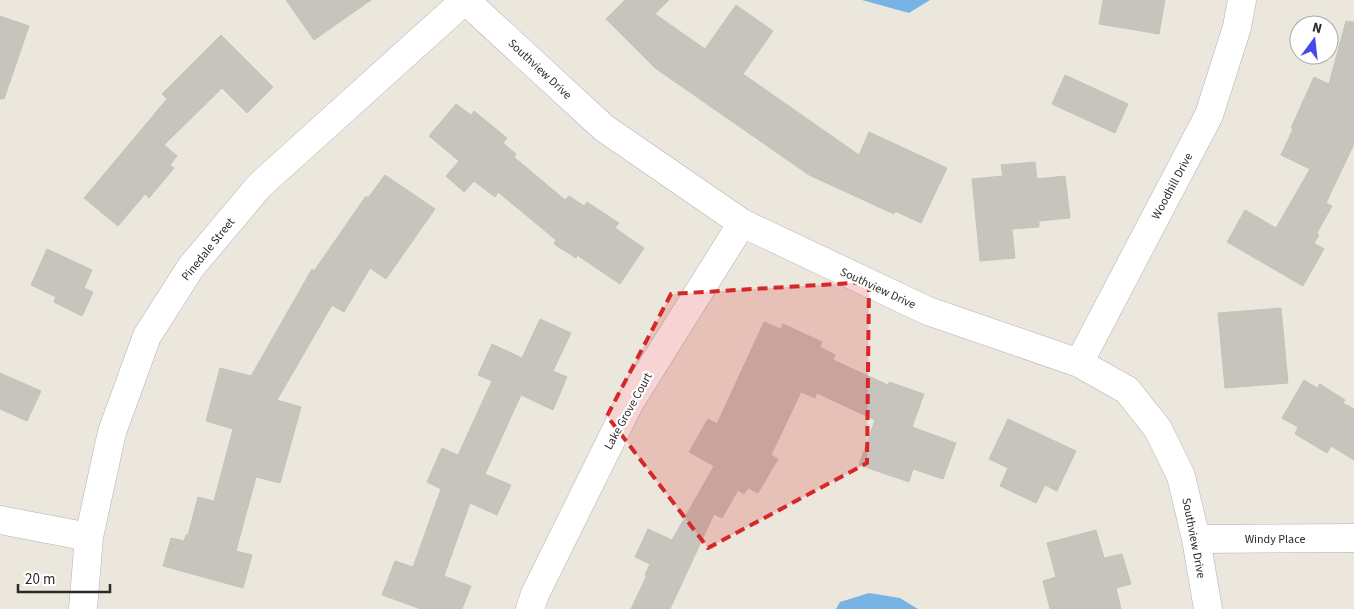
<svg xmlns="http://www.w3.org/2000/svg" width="1354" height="609" font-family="'Source Sans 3',sans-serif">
  <rect width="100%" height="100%" fill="#ebe7dd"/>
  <path fill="#77b4e5" d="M862,0H930L909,13Z
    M869,593L900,598L918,609H836L840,602Z"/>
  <path fill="#c6c4bc" stroke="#c6c3b6" d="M286,0H371L314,40Z
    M625,0H669L655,14L705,49L736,5L773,31L743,74L859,155L869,132L947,168L921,223L895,211L894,214L809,175L655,68L606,19Z
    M1103,0H1165L1159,34L1099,24Z
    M0,16L29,26L4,99H0Z
    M1346,21L1354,22V144L1326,203L1332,206L1317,233L1319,235L1314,243L1324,249L1303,286L1227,242L1245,210L1276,228L1310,169L1281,155L1293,129L1291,128L1314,77L1329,84Z
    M221,35L273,87L247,113L222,88L164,145L177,156L170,165L174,168L149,198L145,194L118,226L84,198L167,99L162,94Z
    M1065,75L1128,104L1115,133L1052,104Z
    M456,104L471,115L474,111L507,138L503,143L516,154L514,157L565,200L569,196L584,206L587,202L619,223L615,228L644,248L620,284L577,255L576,258L554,244L556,240L498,192L495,197L474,181L464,192L446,176L459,161L429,136Z
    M1035,162L1037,179L1065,176L1070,218L1039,221V227L1012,229L1015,258L980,261L972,179L1003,176L1001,165Z
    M385,175L435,209L386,279L370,268L344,312L332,305L277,400L301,407L280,483L256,477L236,551L252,555L243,588L163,566L171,538L184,541L186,535H188L198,497L214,501L233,429L206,421L220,368L251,376L312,269L314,271L366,196L368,198Z
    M47,249L92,270L84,288L93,292L82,316L54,302L56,297L31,285Z
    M1281,308L1288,383L1225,388L1218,313Z
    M540,319L571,333L553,371L567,377L553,410L521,395L485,474L511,485L497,515L470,503L444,576L471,586L462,609H421L382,595L395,561L413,567L441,489L427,482L442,448L458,455L492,381L478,375L492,344L522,358Z
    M764,322L781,329L783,324L822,342L820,347L835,355L833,360L888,385L889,382L924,394L912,427L956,443L943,479L913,469L909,482L859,465L875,420L817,393L815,398L801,392L771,455L778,459L758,493L748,488L744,494L738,490L722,518L714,514L670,609H631L647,575H645L650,564L635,557L648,529L672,540L714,466L689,452L708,419L717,424Z
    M0,373L41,391L27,421L0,409Z
    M1304,380L1317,388L1320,384L1345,400L1343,403L1354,409V460L1331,446L1327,453L1295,434L1298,427L1282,418Z
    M1008,419L1076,451L1057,491L1045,485L1036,503L1000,486L1008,468L989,459Z
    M1096,530L1104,558L1122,554L1131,584L1116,588L1121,609H1050L1043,581L1056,577L1047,543Z"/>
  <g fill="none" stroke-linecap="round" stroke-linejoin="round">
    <defs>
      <path id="minor" d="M465,0L604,128L742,223L928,311L1079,363L1127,390L1158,429L1181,476L1196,539L1208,609
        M1079,363L1209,115L1237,27L1242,0
        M0,520L89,537
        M1196,539L1354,538
        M83,609L89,537L112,432L147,336L191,267L260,185L465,0
        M530,609L535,594L630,402L742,223"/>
    </defs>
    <use href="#minor" stroke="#b0b0bc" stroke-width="29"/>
    <use href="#minor" stroke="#fff" stroke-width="28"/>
  </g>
  <path fill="#d62828" fill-opacity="0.2" stroke="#d62828" stroke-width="4" stroke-dasharray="10 6" stroke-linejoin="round" d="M869,282L867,463L708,548L607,416L671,294Z"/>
  <g text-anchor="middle" stroke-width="4.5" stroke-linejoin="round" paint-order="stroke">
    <g font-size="12" fill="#2a2a2a" stroke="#fff">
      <text transform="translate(540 69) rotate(43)" y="4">Southview Drive</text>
      <text transform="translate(1172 186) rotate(-62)" y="4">Woodhill Drive</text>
      <text transform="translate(208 249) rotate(-51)" y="4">Pinedale Street</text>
      <text transform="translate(878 288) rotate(25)" y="4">Southview Drive</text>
      <text transform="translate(628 411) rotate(-61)" y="4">Lake Grove Court</text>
      <text transform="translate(1194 538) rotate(79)" y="4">Southview Drive</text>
      <text x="1275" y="543">Windy Place</text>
    </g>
  </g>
  <g transform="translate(1314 40) rotate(15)"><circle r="24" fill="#ffffff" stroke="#aaaaaa"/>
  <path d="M0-4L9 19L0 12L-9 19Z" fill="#4849ec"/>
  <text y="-8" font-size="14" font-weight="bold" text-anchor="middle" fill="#2a2a2a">N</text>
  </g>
  <path d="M18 584v8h92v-8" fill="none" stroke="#2a2a2a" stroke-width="2.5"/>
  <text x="25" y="584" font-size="15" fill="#2a2a2a" stroke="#ffffff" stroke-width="4" paint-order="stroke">20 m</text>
</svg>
